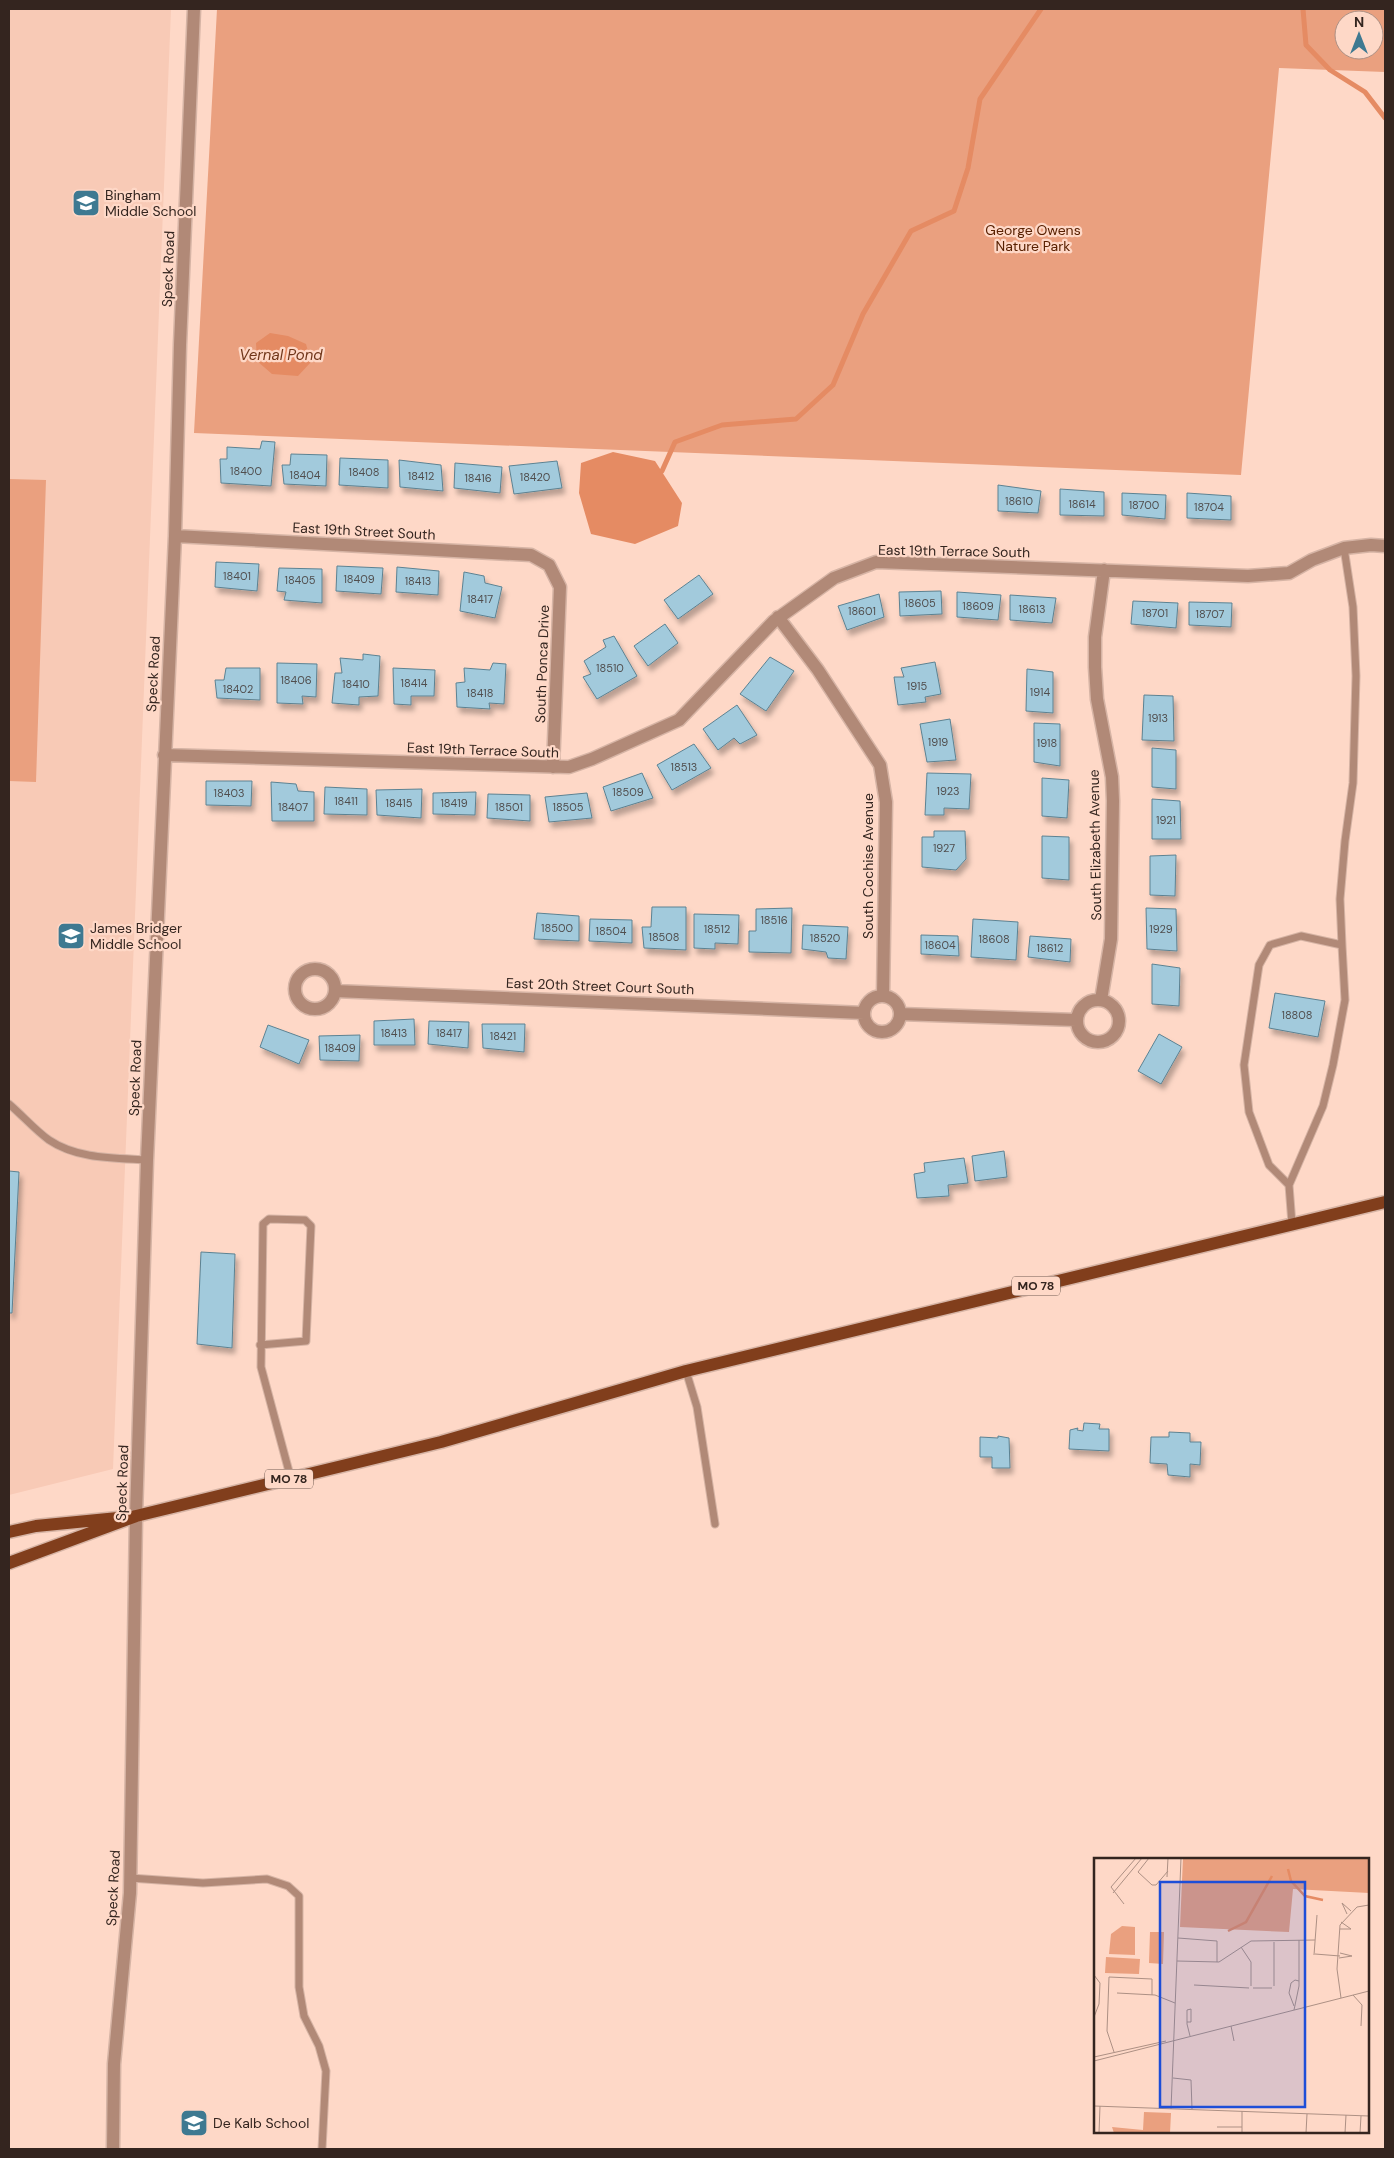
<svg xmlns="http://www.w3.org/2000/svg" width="1394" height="2158" font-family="'DM Sans',sans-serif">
  <defs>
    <filter id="shadow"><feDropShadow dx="3" dy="5.5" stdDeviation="2.5" flood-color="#0004"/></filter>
  </defs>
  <rect width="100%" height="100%" fill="#fed8c7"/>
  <path fill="#f8cab6" d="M9,9H171L113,1469L9,1495Z"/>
  <path fill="#eaa07f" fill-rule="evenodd" d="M217,9H1385V72L1279,68L1241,475L194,433ZM1344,20H1374V50H1344Z
    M9,479L46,480L36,782L9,781Z"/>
  <path fill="#e58b63" d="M270,333L288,336L306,344L311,362L298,376L272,374L257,361L256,343Z
    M613,452L655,461L682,503L678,526L635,544L591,534L579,493L581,463Z"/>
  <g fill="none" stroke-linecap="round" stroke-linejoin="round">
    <path stroke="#e58b63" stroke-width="5" d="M1303,9L1306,45L1330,70L1365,92L1385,118
      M662,471L675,442L722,425L796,419L833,385L863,314L911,231L954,211L968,168L980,99L1041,9"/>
  </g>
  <path fill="#a2cadc" stroke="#5c8292" filter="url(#shadow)" d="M262,441L275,442L271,486L221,483L220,459H227V447L260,449Z
    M291,454L327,455L326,486L284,484L282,465H290Z
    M340,458L388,460V488L339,485Z
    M399,460L441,465L443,491L400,487Z
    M557,461L562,488L514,494L509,466Z
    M455,463L502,467L500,493L454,488Z
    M998,485L1041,491L1038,513L998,511Z
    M1060,489L1104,492V516L1060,515Z
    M1122,493L1166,495L1165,519L1122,515Z
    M1187,493L1231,496V520L1187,518Z
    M216,562L259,564L257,591L215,587Z
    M337,566L383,568L381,594L336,591Z
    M397,567L439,571L438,595L396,592Z
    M279,568L322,569V603L284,600L286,592L277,591Z
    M464,572L484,576L485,583L502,587L495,618L460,611Z
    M699,575L713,594L678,619L664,600Z
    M941,591L942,614L900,616L899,592Z
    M957,592L1001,595L998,620L957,617Z
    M879,594L884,617L847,630L838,606Z
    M1010,595L1056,598L1052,623L1010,620Z
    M1133,601L1178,603L1176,628L1131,624Z
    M1189,602L1232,603L1231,627L1189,625Z
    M665,624L678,643L648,666L634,646Z
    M614,636L637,676L597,699L583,677L591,674L584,661L606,647L603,640Z
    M363,654L380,656L378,696L359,697V705L332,703L335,673H342L340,658L363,660Z
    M770,657L794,671L766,711L740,694Z
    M935,662L941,694L925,697L926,702L898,705L894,677H904L901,668Z
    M277,663L317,664L316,697L302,696L303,704L277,703Z
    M493,663L506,664L504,704L489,703L490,709L457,707L456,683L465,682L464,668L490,670Z
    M226,668H260V700L217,698L215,680H224Z
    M393,668L435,670L434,696H411V705L394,704Z
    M1027,669L1053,672V713L1026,711Z
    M1144,695L1173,696L1174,741L1142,740Z
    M737,705L757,735L740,744L734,738L718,750L703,729Z
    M950,719L956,760L927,762L920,724Z
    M1034,723L1060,724V766L1034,762Z
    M694,744L711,768L672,790L657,765Z
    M1152,748L1176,750V789L1152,787Z
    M642,773L653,798L611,811L603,787Z
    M927,773L971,774L969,809L944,808V815H925Z
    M1042,778L1069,780L1067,818L1042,816Z
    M206,781H252L251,806L206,805Z
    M271,782L296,784L298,791L314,792V821H272Z
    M325,787L367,789V815L324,814Z
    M422,789L421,818L377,815L376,790Z
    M476,792L475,815L433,814V793Z
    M587,793L592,818L549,822L545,797Z
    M488,794L530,795V821L487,818Z
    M1152,799L1180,801L1181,839H1152Z
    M934,831H965L966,859L956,870L922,867V837H934Z
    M1042,836L1069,837V880L1042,878Z
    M1176,855L1175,896L1150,895V856Z
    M652,907H686V950L644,948L642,927H651Z
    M792,908L791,953L749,952V931H756V909Z
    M1146,908L1176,909L1177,951L1147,949Z
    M537,913L579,916V941L534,939Z
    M694,914L739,915L738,944L715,943V949L694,948Z
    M590,919L632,920V943L589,941Z
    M973,919L1018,922L1016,960L971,957Z
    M803,925L848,927L846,959L828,958L826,952L802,949Z
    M921,935L958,936L959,956L921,954Z
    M1030,936L1071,939L1070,962L1028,957Z
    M1152,964L1180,968L1179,1006L1152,1004Z
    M1275,993L1325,1001L1318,1037L1269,1028Z
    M414,1019L415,1045H374V1021Z
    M429,1021L469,1022L468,1048L428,1044Z
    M482,1024H525L524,1052L483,1048Z
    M268,1025L309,1040L299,1064L260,1047Z
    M1159,1034L1182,1047L1161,1084L1138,1071Z
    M360,1035L359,1061L320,1060L319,1036Z
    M1004,1151L1007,1177L975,1181L972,1156Z
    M964,1158L968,1183L948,1185L949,1196L917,1198L914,1174L925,1172L924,1163Z
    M9,1171L19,1172L12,1313H9Z
    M201,1252L235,1254L232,1348L197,1344Z
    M1084,1423L1100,1424L1099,1429H1109V1451L1069,1449L1070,1430L1078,1428L1077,1430L1083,1431Z
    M1169,1432L1190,1433V1442H1201L1200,1465L1190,1464V1477L1168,1475L1167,1464L1150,1463L1151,1437H1169Z
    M998,1436L1009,1438L1010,1468H992V1457H980V1437L998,1438Z"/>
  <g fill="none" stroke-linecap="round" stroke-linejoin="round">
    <defs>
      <path id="service" d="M1342,945L1340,899L1345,841L1353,783L1356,676L1353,607L1344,548
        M9,1104C22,1115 36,1131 49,1140C77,1159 114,1158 147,1160
        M1289,1185L1269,1165L1249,1112L1244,1065L1259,965L1270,945L1301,936L1342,945L1345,1000L1333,1065L1323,1106L1289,1185L1292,1224
        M260,1345L306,1341L311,1226L305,1220L269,1219L263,1224L261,1367L291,1479
        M686,1371L697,1407L715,1524
        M130,1878L203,1883L267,1879L288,1886L299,1896V1987L304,2016L319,2046L326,2071L322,2149"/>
      <path id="minor" d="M175,536L531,555L549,565L560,587L553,767
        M778,617L818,670L880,765L886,802L883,996
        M164,755L569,767L592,759L679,720L774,621L834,578L876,562L1248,576L1289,573L1312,560L1344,548L1371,545L1385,546
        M295 989a20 20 0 1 1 40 0a20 20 0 1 1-40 0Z
        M335,991L864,1013
        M864 1014a18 18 0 1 1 36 0a18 18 0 1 1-36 0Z
        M1077 1021a21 21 0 1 1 42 0a21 21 0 1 1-42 0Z
        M1101,1000L1111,939L1113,801L1112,777L1097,699L1095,667V637L1104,570
        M900,1014L1076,1020
        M113,2149L114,2064L130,1893L136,1516L147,1160L175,536L180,345L194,9"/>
      <path id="primary" d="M9,1532L36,1526L118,1518
        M9,1563L136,1516L441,1442L686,1371L1385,1202"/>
    </defs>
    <use href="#service" stroke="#d6b4a5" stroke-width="9"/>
    <use href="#minor" stroke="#d6b4a5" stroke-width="15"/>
    <use href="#primary" stroke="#d6b4a5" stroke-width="15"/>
    <use href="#service" stroke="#b18977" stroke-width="7"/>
    <use href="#minor" stroke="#b18977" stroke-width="12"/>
    <use href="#primary" stroke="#813e1c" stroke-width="12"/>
  </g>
  <defs>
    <symbol id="school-square" viewBox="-11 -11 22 22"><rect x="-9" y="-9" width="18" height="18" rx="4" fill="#3e7991" stroke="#fed8c7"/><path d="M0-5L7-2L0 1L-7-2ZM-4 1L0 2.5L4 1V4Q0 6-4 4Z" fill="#fff"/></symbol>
  </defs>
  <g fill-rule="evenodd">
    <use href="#school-square" x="70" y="187" width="32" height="32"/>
    <use href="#school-square" x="55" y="920" width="32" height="32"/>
    <use href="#school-square" x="178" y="2107" width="32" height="32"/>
  </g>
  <g text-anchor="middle" stroke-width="4.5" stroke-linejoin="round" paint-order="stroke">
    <g font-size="11" fill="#504e4e">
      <text x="246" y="475">18400</text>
      <text x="364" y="476">18408</text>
      <text x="305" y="479">18404</text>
      <text x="421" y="480">18412</text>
      <text x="535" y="481">18420</text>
      <text x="478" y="482">18416</text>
      <text x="1019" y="505">18610</text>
      <text x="1082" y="508">18614</text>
      <text x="1144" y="509">18700</text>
      <text x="1209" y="511">18704</text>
      <text x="237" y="580">18401</text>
      <text x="359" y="583">18409</text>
      <text x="300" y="584">18405</text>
      <text x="418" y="585">18413</text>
      <text x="480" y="603">18417</text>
      <text x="920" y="607">18605</text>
      <text x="978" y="610">18609</text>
      <text x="1032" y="613">18613</text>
      <text x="862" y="615">18601</text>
      <text x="1155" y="617">18701</text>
      <text x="1210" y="618">18707</text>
      <text x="610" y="672">18510</text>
      <text x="296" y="684">18406</text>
      <text x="414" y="687">18414</text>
      <text x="356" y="688">18410</text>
      <text x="917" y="690">1915</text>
      <text x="238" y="693">18402</text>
      <text x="1040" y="696">1914</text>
      <text x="480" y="697">18418</text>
      <text x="1158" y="722">1913</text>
      <text x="938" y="746">1919</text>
      <text x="1047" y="747">1918</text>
      <text x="684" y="771">18513</text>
      <text x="948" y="795">1923</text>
      <text x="628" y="796">18509</text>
      <text x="229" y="797">18403</text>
      <text x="346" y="805">18411</text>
      <text x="399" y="807">18415</text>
      <text x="454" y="807">18419</text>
      <text x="293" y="811">18407</text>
      <text x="509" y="811">18501</text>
      <text x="568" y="811">18505</text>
      <text x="1166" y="824">1921</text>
      <text x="944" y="852">1927</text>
      <text x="774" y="924">18516</text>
      <text x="557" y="932">18500</text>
      <text x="717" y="933">18512</text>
      <text x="1161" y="933">1929</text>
      <text x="611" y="935">18504</text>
      <text x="664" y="941">18508</text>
      <text x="825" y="942">18520</text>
      <text x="994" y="943">18608</text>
      <text x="940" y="949">18604</text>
      <text x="1050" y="952">18612</text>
      <text x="1297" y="1019">18808</text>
      <text x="394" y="1037">18413</text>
      <text x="449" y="1037">18417</text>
      <text x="503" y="1040">18421</text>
      <text x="340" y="1052">18409</text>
    </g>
    <g fill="#fed8c7" stroke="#715b51" stroke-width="1">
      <rect x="1012" y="1276.5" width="48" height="19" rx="4"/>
      <rect x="265" y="1469.5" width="48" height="19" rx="4"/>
    </g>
    <g font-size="12" font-weight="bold" fill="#34251f">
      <text x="1036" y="1290">MO 78</text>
      <text x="289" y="1483">MO 78</text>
    </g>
    <g font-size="14" fill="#34251f" stroke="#fed8c7" text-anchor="start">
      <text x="105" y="200">Bingham<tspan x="105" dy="16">Middle School</tspan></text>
      <text x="90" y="933">James Bridger<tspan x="90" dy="16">Middle School</tspan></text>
      <text x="213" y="2128">De Kalb School</text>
    </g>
    <g font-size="14" fill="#582001" stroke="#fed8c7">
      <text x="1033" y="235">George Owens<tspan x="1033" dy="16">Nature Park</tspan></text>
    </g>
    <g font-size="14" fill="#34251f" stroke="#fed8c7">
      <text transform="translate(168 269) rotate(-88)" y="5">Speck Road</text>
      <text transform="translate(364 531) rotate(3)" y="5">East 19th Street South</text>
      <text transform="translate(954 551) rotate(1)" y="5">East 19th Terrace South</text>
      <text transform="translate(542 664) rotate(-88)" y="5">South Ponca Drive</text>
      <text transform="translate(153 674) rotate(-87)" y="5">Speck Road</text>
      <text transform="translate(483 750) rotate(2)" y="5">East 19th Terrace South</text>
      <text transform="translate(1095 845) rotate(-91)" y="5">South Elizabeth Avenue</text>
      <text transform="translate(868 866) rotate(-90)" y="5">South Cochise Avenue</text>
      <text transform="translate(600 986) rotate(2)" y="5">East 20th Street Court South</text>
      <text transform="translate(135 1078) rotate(-88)" y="5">Speck Road</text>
      <text transform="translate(122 1483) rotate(-88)" y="5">Speck Road</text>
      <text transform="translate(113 1888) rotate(-87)" y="5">Speck Road</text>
    </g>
    <g font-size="15" font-style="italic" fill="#70361a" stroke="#fed8c7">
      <text x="281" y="360">Vernal Pond</text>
    </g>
  </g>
  <g transform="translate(1094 1858)">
    <rect width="275" height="275" fill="#fed8c7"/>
    <path d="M89,0H275V35L199,31L195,74L86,69ZM28,68L41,69V97L15,96L17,76ZM56,74H70L69,106L55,105ZM12,99L46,101L45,116L11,115ZM50,254L77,255L76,275H20L18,269L49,272Z" fill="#eaa07f"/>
    <path fill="none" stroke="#e58b63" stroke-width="2.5" d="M194,11L197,23L211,38L229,42M134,73L152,64L178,18"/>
    <path fill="none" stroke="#ad9084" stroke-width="1" d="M55,0L44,14L58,27H62L74,13M73,19L74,0M19,35L48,0M30,46L17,29L42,0M253,56L248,45L257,53M246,71H257L247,64M84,80L123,83V104M147,89L157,104V128M221,96L246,98M220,97L223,57M245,100L258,98L246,95M83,103L125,104L157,83L221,82M0,117L6,125L5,146L0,159M205,123V82M100,127L155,130M180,128V84M159,130H178M23,135L61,137L81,145M259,137L268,147L267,168M247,140L243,111L246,67L263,49L275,47M200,148L195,135L197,125L201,122L205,123V128L200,152M93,164H97V151L93,152V166L96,178M137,168L140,183M20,194L13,173L15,119L58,121V137M0,199L72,183M0,203L275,133M79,220L97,222L98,251M0,248L275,258M77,251L87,0M123,269H148M5,275L6,248M148,275V253M212,275L213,256M251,275L252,257M266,275L267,258"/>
    <path fill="#1d4ed8" fill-opacity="0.15" stroke="#1d4ed8" stroke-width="2.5" d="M66,24H211V249H66Z"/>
    <rect width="275" height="275" fill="none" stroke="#34251f" stroke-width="2.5"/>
  </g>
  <rect width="1394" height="2158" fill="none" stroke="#34251f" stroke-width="20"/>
  <g transform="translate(1359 35)"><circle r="24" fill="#fed8c7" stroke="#ad9084"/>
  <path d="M0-4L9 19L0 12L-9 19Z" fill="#3e7991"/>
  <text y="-8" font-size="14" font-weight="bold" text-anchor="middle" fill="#34251f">N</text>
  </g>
</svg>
